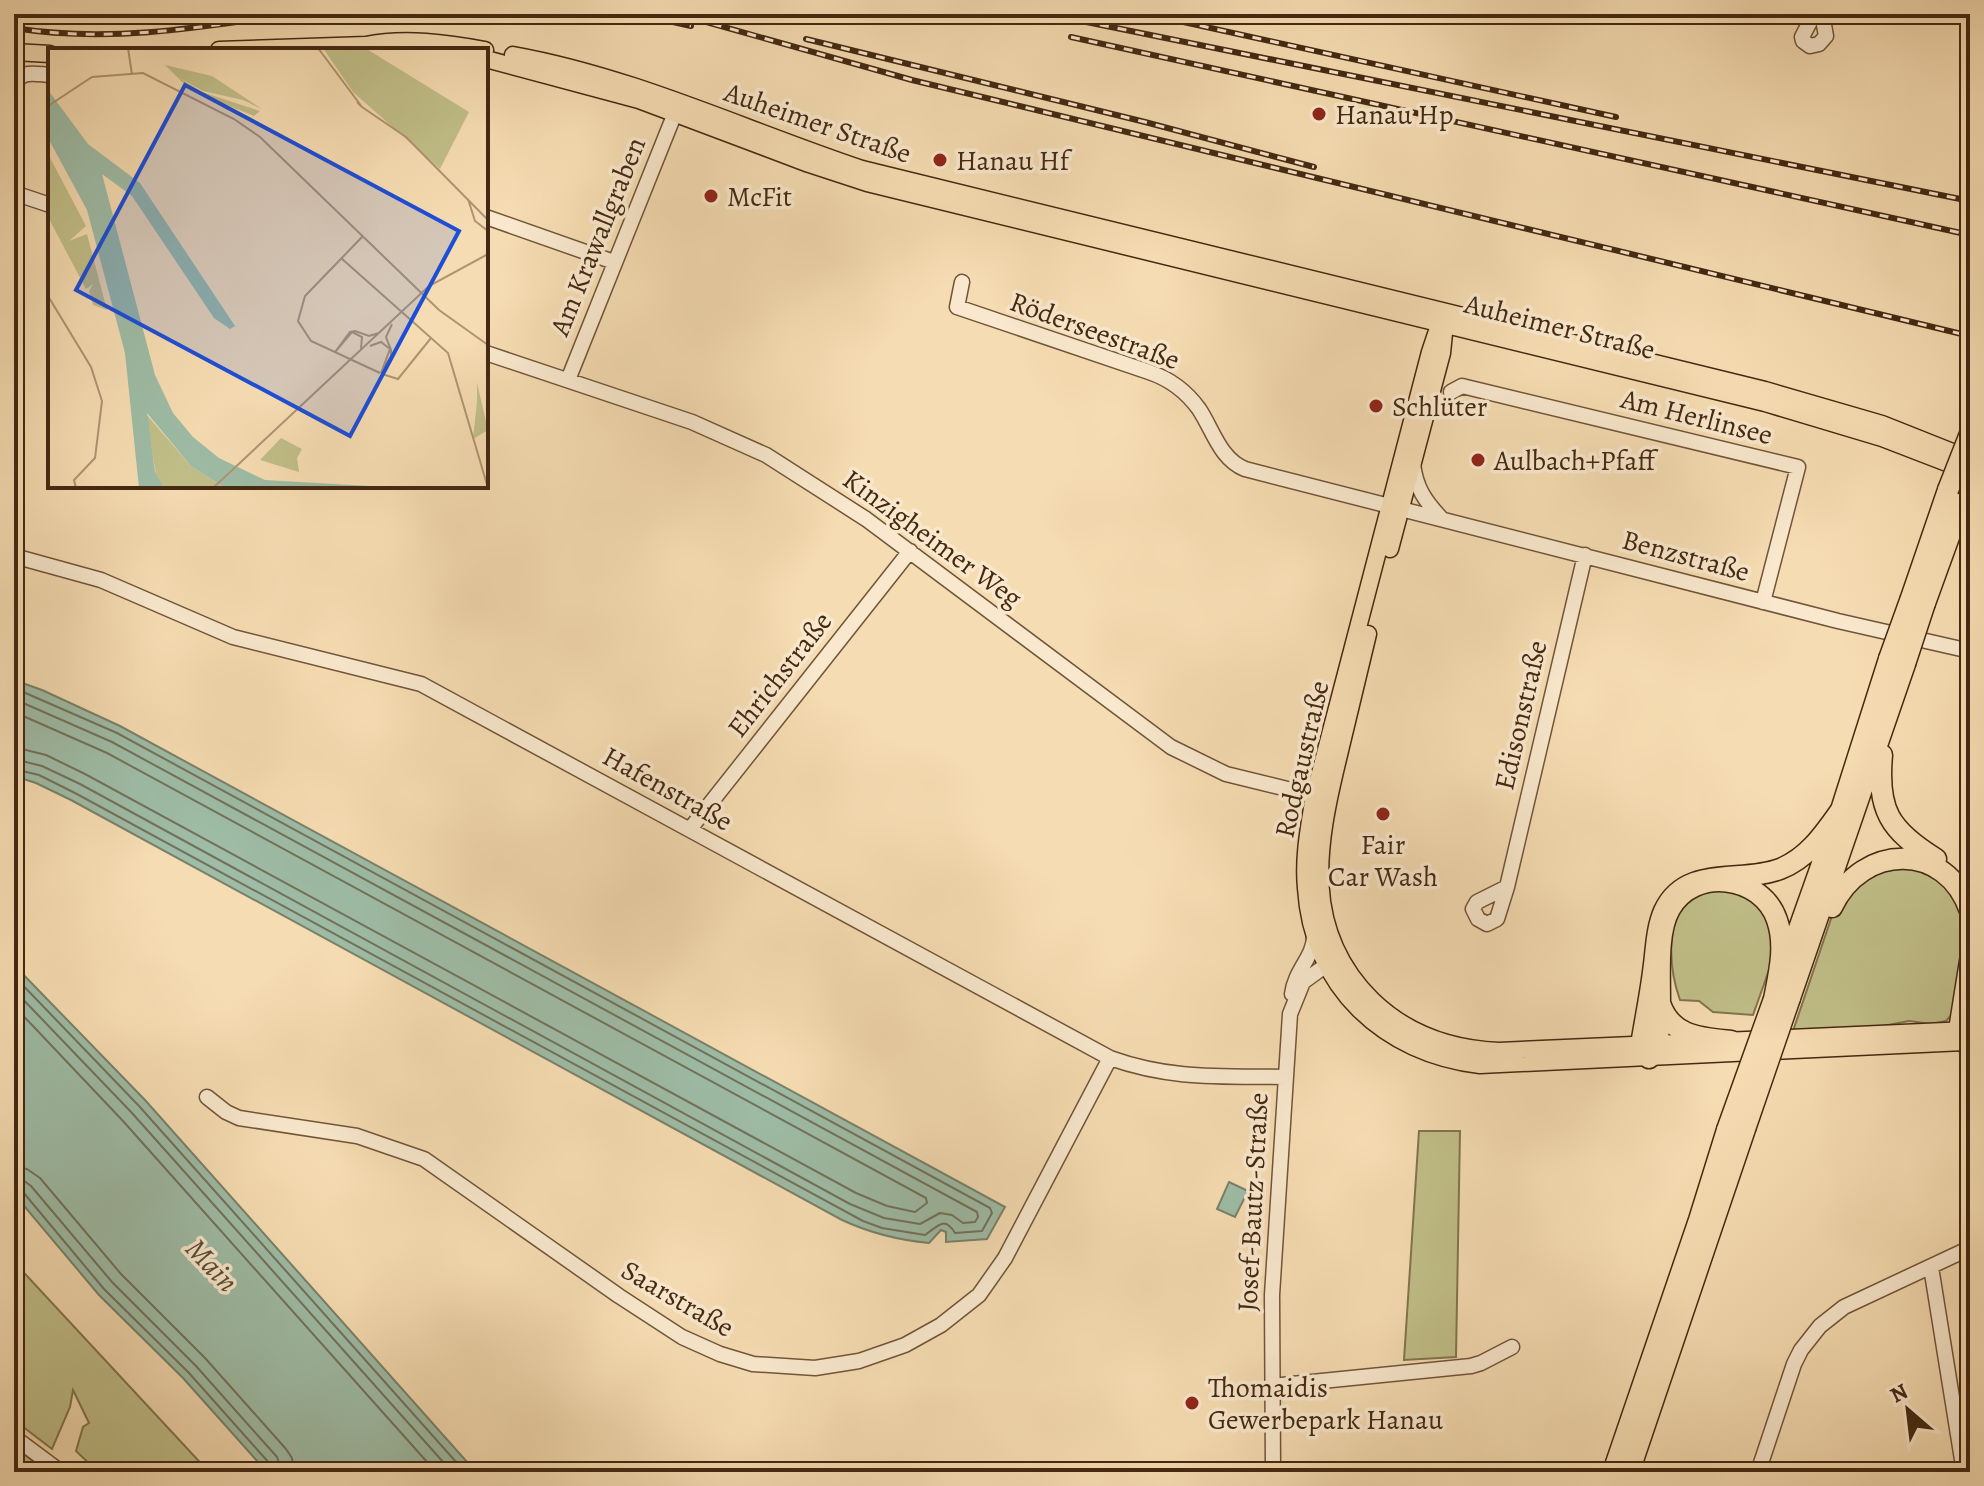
<svg xmlns="http://www.w3.org/2000/svg" width="1984" height="1486" font-family="Alegreya,serif">
  <rect width="100%" height="100%" fill="#f6dcb2"/>
  <filter id="stains"><feTurbulence type="fractalNoise" baseFrequency=".0025" numOctaves="4"/><feColorMatrix values="0 0 0 0 .2 0 0 0 0 .09 0 0 0 0 .02 0 0 0 .5 -.17"/></filter>
  <radialGradient id="worn" r=".72"><stop offset=".6" stop-color="#630" stop-opacity="0"/><stop offset="1" stop-color="#630" stop-opacity=".3"/></radialGradient>
  <path fill="#c1bf89" stroke="#82744d" stroke-width="2" d="M1928,867L1969,916L1970,922L1966,966L1955,1011L1946,1021L1931,1024L1909,1021L1883,1026L1793,1031L1837,901L1864,871Z
    M1718,890L1740,893L1756,903L1771,925L1774,956L1753,1015L1713,1012L1699,1001L1680,1000C1670,972 1664,924 1688,902C1696,894 1708,892 1718,890Z
    M1419,1131H1460L1456,1357L1404,1360Z
    M14,1262L209,1472H98L76,1451L83,1427L89,1423L73,1390L70,1407L52,1449L14,1420Z
    M14,1447L45,1470L43,1472H14Z"/>
  <path fill="#9ebca6" stroke="#7a816a" stroke-width="2" d="M14,680L42,690L120,726L1005,1207L987,1239L946,1242V1232L941,1230L929,1243C898,1240 870,1233 842,1220L71,800L36,783L14,776Z
    M14,965L145,1100L476,1472H267L183,1378L99,1295L14,1194Z
    M1229,1182L1248,1191L1235,1217L1217,1209Z"/>
  <g fill="none" stroke-linecap="round" stroke-linejoin="round">
    <path stroke="#71725c" stroke-width="2" d="M14,688L117,733L990,1208L992,1213L982,1231L955,1233C944,1215 937,1227 925,1235L882,1228L863,1221L75,793L39,775L14,769
      M14,699L112,742L977,1212L978,1217L975,1222L963,1223L952,1215L940,1213L920,1224L884,1218L850,1204L80,784L42,766L14,759
      M14,712L107,753L926,1198L927,1203L915,1212L887,1206L856,1193L85,774L46,755L14,747
      M14,976L139,1106L465,1472
      M14,990L132,1113L452,1472
      M14,1006L123,1121L436,1472
      M14,1167L27,1169L40,1178L121,1274L205,1358L286,1449L292,1458L294,1472
      M14,1179L23,1180L31,1186L112,1282L196,1366L277,1457L282,1472
      M14,1189L23,1192L104,1289L189,1373L270,1464L272,1472"/>
    <defs>
      <path id="minor" d="M1814,14L1802,37L1803,41L1810,46L1819,44L1826,36L1822,14
        M14,87C20,69 34,74 50,75
        M14,193L50,205
        M486,217L614,262
        M962,282L957,307L1149,372C1170,379 1186,391 1199,409C1213,430 1220,459 1245,469L1838,621L1970,651
        M486,353L692,422L766,455L866,519L1171,747L1226,774L1324,798
        M568,380L675,113
        M1451,392L1462,386L1798,467L1763,602
        M1413,464C1416,488 1425,501 1441,518
        M14,556L101,580L233,637L421,684L1110,1058C1172,1080 1221,1076 1285,1077
        M690,829L910,551
        M1507,887L1497,919L1487,924L1478,919L1473,909L1477,902L1507,887L1585,555
        M1292,994C1295,970 1314,957 1314,936
        M207,1097L226,1112L239,1118L357,1136L424,1159L619,1296L682,1337L720,1354L753,1364L815,1368L859,1361L905,1345L941,1325L979,1295L1005,1258L1110,1058
        M1931,1267L1964,1472
        M1272,1386L1471,1366L1481,1363L1512,1347
        M14,1437L61,1472
        M1273,1472L1272,1295L1290,1014L1303,982L1336,958
        M1758,1472L1794,1364L1801,1350L1820,1326L1844,1307L1970,1248"/>
      <path id="major" d="M219,50L366,45C404,37 448,43 485,50
        M14,52L50,54
        M513,55C635,77 745,130 862,169L1765,390L1882,424L1970,459
        M486,59L639,100L809,164L867,183L1765,403L1882,438L1965,470
        M1448,319L1438,328L1430,352L1314,796C1309,827 1303,857 1306,888C1312,987 1384,1054 1480,1065L1964,1042
        M1390,549L1442,353L1444,333L1442,324
        M1368,634C1358,675 1348,717 1338,759C1317,845 1301,930 1372,1000C1407,1034 1451,1049 1499,1051L1968,1030"/>
      <path id="highway" d="M1911,598L1948,490
        M1925,603L1970,479
        M1882,755C1877,810 1889,830 1936,859
        M1832,907C1862,843 1946,841 1970,911
        M1970,961L1959,1030L1964,1042L1970,1038
        M1786,965L1841,810L1889,659
        M1790,998L1905,664
        M1774,999C1779,973 1786,946 1777,920C1762,875 1694,866 1670,909C1648,947 1672,1035 1649,1058L1641,1045C1645,1020 1650,996 1653,972C1656,952 1656,929 1664,911C1686,864 1741,884 1780,869C1808,858 1824,834 1841,810
        M1660,1003C1671,1037 1701,1038 1731,1041
        M1613,1472L1699,1220L1727,1130
        M1629,1472L1745,1129"/>
    </defs>
    <use href="#minor" stroke="#705539" stroke-width="17"/>
    <use href="#major" stroke="#442811" stroke-width="19"/>
    <use href="#highway" stroke="#442811" stroke-width="23"/>
    <use href="#minor" stroke="#f9e8cd" stroke-width="14"/>
    <use href="#major" stroke="#f6dcb2" stroke-width="16"/>
    <use href="#highway" stroke="#f6dcb2" stroke-width="20"/>
    <defs>
      <path id="rail" d="M19,14L63,17L148,14
        M637,14L691,26
        M678,14L912,80L1970,336
        M1047,14L1970,201
        M1147,14L1616,117
        M14,28C107,43 199,28 291,14
        M1071,37L1970,235
        M806,39L1145,122L1314,167"/>
    </defs>
    <use href="#rail" stroke="#442811" stroke-width="6"/>
    <use href="#rail" stroke="#f9e8cd" stroke-width="3" stroke-dasharray="9" stroke-linecap="butt"/>
    <defs>
      <path id="highway-bridge" d="M1948,490L1970,434
        M1889,659L1911,598
        M1905,664L1925,603
        M1745,1129L1790,998
        M1727,1130L1774,999"/>
    </defs>
    <use href="#highway-bridge" stroke="#442811" stroke-width="23" stroke-linecap="butt"/>
    <use href="#highway-bridge" stroke="#f6dcb2" stroke-width="20"/>
  </g>
  <g fill="#8f2418" stroke="#f9e8cd" stroke-width="3">
    <circle cx="1319" cy="114" r="8"/>
    <circle cx="940" cy="160" r="8"/>
    <circle cx="711" cy="196" r="8"/>
    <circle cx="1376" cy="406" r="8"/>
    <circle cx="1478" cy="460" r="8"/>
    <circle cx="1383" cy="814" r="8"/>
    <circle cx="1192" cy="1403" r="8"/>
  </g>
  <g text-anchor="middle" stroke-width="7" stroke-linejoin="round" paint-order="stroke">
    <g font-size="28" fill="#442811" stroke="#f9e8cd" text-anchor="start">
      <text x="1335" y="124">Hanau Hp</text>
      <text x="956" y="170">Hanau Hf</text>
      <text x="727" y="206">McFit</text>
      <text x="1392" y="416">Schlüter</text>
      <text x="1494" y="470">Aulbach+Pfaff</text>
      <text x="1383" y="854" text-anchor="middle">Fair<tspan x="1383" dy="32">Car Wash</tspan></text>
      <text x="1208" y="1397">Thomaidis<tspan x="1208" dy="32">Gewerbepark Hanau</tspan></text>
    </g>
    <g font-size="28" fill="#442811" stroke="#f9e8cd">
      <text transform="translate(818 122) rotate(19)" y="10">Auheimer Straße</text>
      <text transform="translate(597 236) rotate(-68)" y="10">Am Krawallgraben</text>
      <text transform="translate(1560 326) rotate(14)" y="10">Auheimer Straße</text>
      <text transform="translate(1095 330) rotate(20)" y="10">Röderseestraße</text>
      <text transform="translate(1697 416) rotate(14)" y="10">Am Herlinsee</text>
      <text transform="translate(933 538) rotate(36)" y="10">Kinzigheimer Weg</text>
      <text transform="translate(1686 555) rotate(15)" y="10">Benzstraße</text>
      <text transform="translate(779 674) rotate(-52)" y="10">Ehrichstraße</text>
      <text transform="translate(1520 715) rotate(-77)" y="10">Edisonstraße</text>
      <text transform="translate(1301 759) rotate(-77)" y="10">Rodgaustraße</text>
      <text transform="translate(668 788) rotate(29)" y="10">Hafenstraße</text>
      <text transform="translate(1252 1202) rotate(-87)" y="10">Josef-Bautz-Straße</text>
      <text transform="translate(678 1298) rotate(30)" y="10">Saarstraße</text>
    </g>
    <g font-size="30" font-style="italic" fill="#5a4d36" stroke="#f9e8cd">
      <text transform="translate(212 1265) rotate(47)" y="10">Main</text>
    </g>
  </g>
  <g transform="translate(48 48)">
    <rect width="440" height="440" fill="#f6dcb2"/>
    <path d="M275,0H317L421,64L392,121L305,44ZM117,17L164,28L214,61L195,52L155,43L128,28L154,44L212,63L206,68L152,46L134,34ZM0,106L38,178L21,193L39,186L59,262L45,257L41,243L45,236L38,241L0,169ZM429,335L440,382L425,391L429,354ZM98,366L143,418L177,440H116L108,427ZM233,390L254,401L249,410L251,424L212,412Z" fill="#c1bf89"/>
    <path d="M0,42L40,96L92,135L187,278L182,281L166,270L84,148L54,126L107,327L125,365L145,389L171,410L217,432L356,440H177L143,418L99,365L107,424L116,440H91L77,305L39,162L0,90Z" fill="#9ebca6"/>
    <path fill="none" stroke="#af9472" stroke-width="2" d="M80,0L84,27M270,0L314,59L309,54M0,58L44,29L95,25L186,71L212,89L391,262L440,297M314,59L358,89L440,172M420,151L427,173L440,183M315,188L257,248L250,273L263,293L332,325M293,210L400,305L440,440M0,248L43,319L54,353L47,410L26,432L28,440M322,298L333,294L342,301L333,325L343,308V302L338,289L344,276M313,301L314,289L304,284L287,304L302,284L307,283L321,288L331,285M334,326L350,331L383,290M165,440L381,238L440,206"/>
    <path fill="#1d4ed8" fill-opacity="0.15" stroke="#1d4ed8" stroke-width="4" d="M137,37L411,183L302,388L28,242Z"/>
    <rect width="440" height="440" fill="none" stroke="#442811" stroke-width="4"/>
  </g>
  <rect width="1984" height="1486" fill="none" stroke="#f6dcb2" stroke-width="48"/>
  <rect x="16" y="16" width="1952" height="1454" fill="none" stroke="#442811" stroke-width="4"/>
  <rect x="24" y="24" width="1936" height="1438" fill="none" stroke="#442811" stroke-width="2"/>
  <g transform="translate(1908 1410) rotate(332)" stroke="#f9e8cd" stroke-width="6" paint-order="stroke">
  <path d="M0-6L14 30L0 20L-14 30Z" fill="#442811"/>
  <text y="-12" font-size="22" font-weight="bold" text-anchor="middle" fill="#442811">N</text>
  </g>
  <rect width="100%" height="100%" filter="url(#stains)"/>
  <rect width="100%" height="100%" fill="url(#worn)"/>
</svg>
